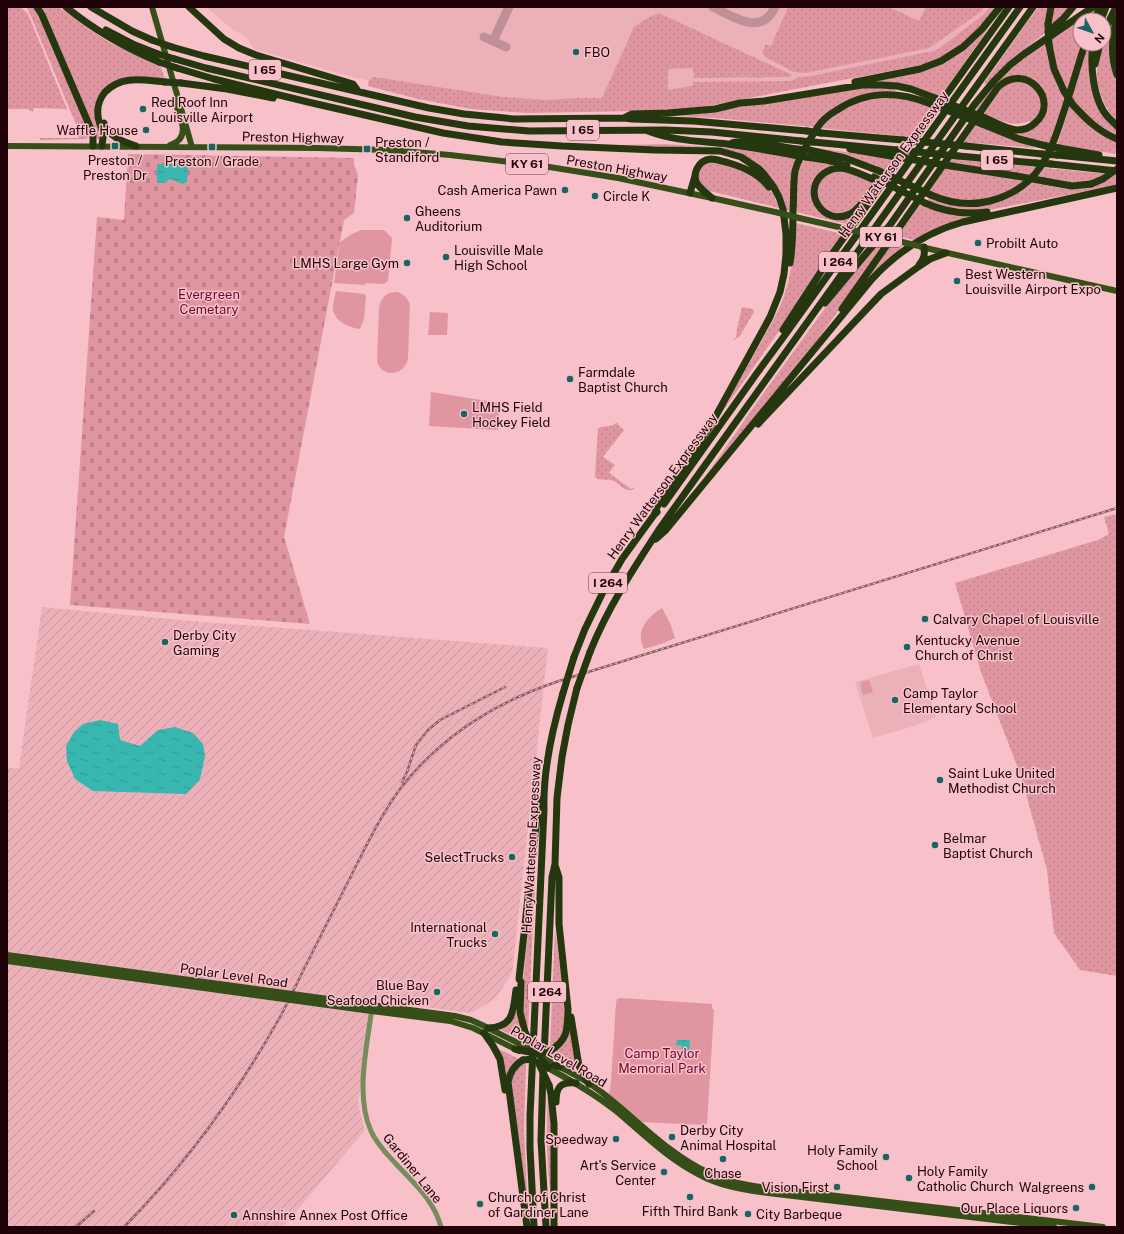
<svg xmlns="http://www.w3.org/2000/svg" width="1124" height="1234" font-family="'Public Sans',sans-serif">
  <defs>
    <pattern id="industrial-furrows" width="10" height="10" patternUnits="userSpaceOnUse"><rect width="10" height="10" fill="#ebb0b8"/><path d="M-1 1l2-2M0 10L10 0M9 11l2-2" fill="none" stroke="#c9969d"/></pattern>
    <pattern id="grass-dots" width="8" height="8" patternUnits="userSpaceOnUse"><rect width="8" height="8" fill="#df96a1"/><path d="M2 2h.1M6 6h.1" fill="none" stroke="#bf8089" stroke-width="1.8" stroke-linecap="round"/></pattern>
    <pattern id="cemetery-stones" width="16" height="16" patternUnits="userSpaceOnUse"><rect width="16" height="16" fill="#df96a1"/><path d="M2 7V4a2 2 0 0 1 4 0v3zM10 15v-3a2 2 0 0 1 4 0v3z" fill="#bf8089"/></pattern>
    <pattern id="water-ripples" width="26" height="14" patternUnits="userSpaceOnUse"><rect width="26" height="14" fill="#37b7b0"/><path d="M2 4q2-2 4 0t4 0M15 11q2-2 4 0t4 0" fill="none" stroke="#309c96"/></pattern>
  </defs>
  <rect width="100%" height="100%" fill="#f8c0c8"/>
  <path fill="#ebb0b8" d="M206,7H994L983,21L931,55L811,81L627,104L475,99L356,78L254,49L246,37L232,29Z
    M919,664L936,717L914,726L873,738L855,682Z"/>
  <path fill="url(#industrial-furrows)" d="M42,607L203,622L548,648L512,973L495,999L471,1013L372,1000L358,1105L365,1130L283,1227H7V768H19Z"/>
  <path fill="url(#grass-dots)" d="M7,7H21L28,14L67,109L66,110L67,113L65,109L34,108L33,112L28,109H7Z
    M26,7H34L45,28L89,131V136L86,139L40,140V138H78V135L80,134L30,14Z
    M39,7H59L83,25L107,41L161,67L165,80C139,77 118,71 100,94L101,134L100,140H98L52,33Z
    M788,7H889L919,21L926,7H984L982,11L929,48L806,73L794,72L765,57L762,52L766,44L771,46Z
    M990,7H996L968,40L943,57L921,65L692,109L638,111L527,113L471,109L418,99L368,86L369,80L374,77L503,97L545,100L578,98H602L634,27L644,20L659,13L790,74L792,76L789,77L694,78L693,68L670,69L668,71V90L691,86L693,85V82L790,81L794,80L799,77L811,76L933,51L938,49L982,16Z
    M1038,7H1049L1046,32L1015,57L986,84L984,83Z
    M1053,7H1072L1051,28Z
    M1093,10L1090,20H1080V44H1082L1067,92L1058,74L1051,39Z
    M1117,10V15L1114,23L1117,79V122C1103,106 1094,84 1098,63C1099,56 1101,50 1103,44H1104C1104,32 1112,20 1117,10Z
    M994,19L984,35L940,97L864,83L937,65Z
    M1047,43L1065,97L1051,144L1042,143L1010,133L1017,131L1044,115L1039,85L1030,78L1023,76L1009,77L978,112L974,110C985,97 996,83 1009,71C1020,60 1034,51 1047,43Z
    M1088,44H1092L1095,93L1117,129V137L1092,121L1071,98Z
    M1014,81L1029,84L1039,94L1041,104L1039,114L1031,123L1029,121C1014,128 998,120 983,114L1002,88L1006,85Z
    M850,88H896L895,93L867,95L814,127L715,118L677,116Z
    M892,96L933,107L912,137L819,128L837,112L865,99Z
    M1070,104L1117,141V154L1057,145Z
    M976,124L1034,147L1035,148L964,142Z
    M664,144L730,148L797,158L791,211L785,210L782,198L738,154L621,147V145Z
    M818,148L894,159L885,171L841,154Z
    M801,159L833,164L813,185L824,215L856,213L857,214L850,225L796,212V180Z
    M952,159L1037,167L1029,177L948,163Z
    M709,162L738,167L767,186L773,194L779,208L706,190C695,178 695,169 709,162Z
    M945,168L1025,181C1005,195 981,204 956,200C947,198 938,194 929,191Z
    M1045,168L1109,174L1097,180L1077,184L1036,178Z
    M840,170L867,179L875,183C867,193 857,210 845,213C822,220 807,187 828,174C831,172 836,171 840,170Z
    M1115,175H1117V185L989,210H954L927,201L929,198L989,204L1008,198L1032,182L1070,187L1107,180Z
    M920,204L926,207L973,216V217L935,229L914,240L898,236Z
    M795,223L843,234L798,304L720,415L774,319L782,302L788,283L792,264Z
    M879,243L886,244L808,353L705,477L760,398L823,311Z
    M891,245L901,248L880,266L860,290Z
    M742,307L753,309L754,312L740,336L734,340V338H736L737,329Z
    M616,423H618L617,424L624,430L603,457L615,465L609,473L631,489L634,487V489C624,494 620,482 611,480C605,479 599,481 595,477L598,429C604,424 609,429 616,423Z
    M1117,514V976L1080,970L1054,933L1047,870L1021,776L981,672L955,583L1098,540L1109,534L1104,517Z
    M534,871H535V883L528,1031L523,1015V984Z
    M555,929L563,992L565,1025L560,1039L550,1048Z
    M515,1013H517L524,1041L501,1030C508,1026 513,1021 515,1013Z
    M571,1028L578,1068L551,1054C562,1048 568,1040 571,1028Z
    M497,1048L519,1059L506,1079Z
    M526,1063L524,1130L528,1210L511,1084C513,1075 516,1066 526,1063Z
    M548,1091L550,1104L552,1204C546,1167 546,1128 548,1091Z"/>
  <path fill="url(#cemetery-stones)" d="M128,154L354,158V165L358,175L354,213L344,220L284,537L310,624L70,605L97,217L124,220Z"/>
  <path fill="#df96a1" d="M361,230H384L392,238L388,281L384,284L365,283V285L334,283L340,242L352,234Z
    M336,291L364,294L366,296L364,319L360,329C351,328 335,322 333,310C332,305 335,297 336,291Z
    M397,292C404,294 408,298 410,305L408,358C405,376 382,379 377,361L379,309C380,298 386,292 397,292Z
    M430,312L448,313L447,335H428Z
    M431,392L500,403L498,430L429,426Z
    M662,608L670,623L675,638L664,643L644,649C635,631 647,617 662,608Z
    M869,680L873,692L863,695L860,682Z
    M621,998L712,1004V1008L714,1010L707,1124L704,1125L641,1122L607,1097L610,1090L611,1081L616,1003L617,999Z"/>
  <path fill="url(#water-ripples)" d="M157,164H188L187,182L183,184L170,179L164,183H157Z
    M100,720L118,724L120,740L140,746L158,730L175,727L193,733L203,744L205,756L200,779L186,794L93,791L75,779L67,761L66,746L74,732L83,724Z
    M677,1040H690L689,1056H681L682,1046L676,1045Z"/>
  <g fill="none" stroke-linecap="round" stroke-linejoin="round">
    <path stroke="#c09097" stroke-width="9" d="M713,7C734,17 761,37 775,7
      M484,37L506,47
      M493,41L509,7"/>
    <path stroke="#758d5c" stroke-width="5" d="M372,1008C367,1046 355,1096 371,1131C377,1145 388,1155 397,1165C415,1184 434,1201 441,1227"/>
    <path stroke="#364e17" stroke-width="6" d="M152,7L192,147
      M170,145C192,138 180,118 175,102
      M7,146L317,148L389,150L450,155L543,166L618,178L712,198L775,212
      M799,218L843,228
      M921,247L1117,291
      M7,955L117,970
      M7,961L117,976
      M365,1004L455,1016L471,1020L482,1025L524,1046
      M364,1010L450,1021L473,1028L519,1051
      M556,1065C570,1072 584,1079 596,1088C632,1114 666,1153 707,1172C726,1182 747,1185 768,1188L1103,1227
      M548,1068C572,1081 595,1094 616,1111C641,1132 668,1159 698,1174C720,1186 743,1190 768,1193L1054,1227"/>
    <path stroke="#25370e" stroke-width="7" d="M37,7L42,15L93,134V146
      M66,7C94,30 126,48 159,62
      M91,7L132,31L152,40
      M189,7L224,39L239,48L256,55L353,84L358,91
      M1117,19C1111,38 1111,57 1117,75
      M1094,20L1100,7
      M1101,20L1106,7
      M1048,24L1051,7
      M106,30L135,45L158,54
      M1048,32L1063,19L1073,7
      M1104,33L1111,17L1116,7
      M1093,44C1090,65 1093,101 1108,117C1111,120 1114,123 1117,126
      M1049,45L1054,69L1064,91
      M172,47L204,56L429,108L464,114L514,119L624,118L632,119L693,121L807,131
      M175,59L206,68L415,117L468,126L529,131L665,130L712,132L801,141
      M1095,64L1100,44
      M177,68L214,79L308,102L443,133L502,142L562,146L655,150L720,151L741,157L759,169L764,174L773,186L779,197L783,209L786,234V254L784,274L780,292L770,317L712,423L658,505L654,515
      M855,82L920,69L941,61L963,47L982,29L1000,7
      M181,83L227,89L273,98
      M1073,105C1086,119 1099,132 1117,139
      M624,118L632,114L668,113L715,109L740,103L764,101L862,85H881L897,86L911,89L935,98
      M104,123C110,138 122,141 136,146
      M982,124L1019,139L1046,146
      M648,131C674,141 700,141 727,144C749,147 772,151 794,155
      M821,133L903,140
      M813,142L897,150
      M732,143C744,138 782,147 796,149
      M102,146C102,142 104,137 103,133C102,127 98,122 98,115C97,107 100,98 105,92C122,75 142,80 165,82
      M966,146L1042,154
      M1059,148L1099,155
      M850,149L891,156
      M809,150L845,158L879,171
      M1057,155L1117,161
      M958,156L1036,163
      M806,157L826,160L847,166
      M1051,164L1117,171
      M951,166L1016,176
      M872,179C863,175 851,169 841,168C834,168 828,170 823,174C801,192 824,227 850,214C861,208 872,190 880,180
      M1044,181L1072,186L1091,184
      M690,193L695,176
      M931,195C949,203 970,206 990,201C1040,188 1051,152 1065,108C1072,87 1078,65 1085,44
      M712,198C707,194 702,190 698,185C691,175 698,160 711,159C716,159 721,161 726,162C743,167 758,173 769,187
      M925,203C945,212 965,215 987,212
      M790,263C793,246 793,228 793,211C794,198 793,184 795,171C798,160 803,151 809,141C812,137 814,132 817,128C822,120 830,114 837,110C867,90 898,91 931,104
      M919,265C924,259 925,255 924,247
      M825,303L890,225L974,105L993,82L1010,65L1024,54L1093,7
      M842,309L998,87C1026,61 1061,101 1035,123C1030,128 1024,130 1017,130C1006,129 995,122 985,118
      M783,330L835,250L1009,7
      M758,424L881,294L918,267L930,259L946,253
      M664,504L757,373L785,335L1020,7
      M656,539L665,531L872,279C898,251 927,232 963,222L1117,188
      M590,652C608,607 634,568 660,528L1033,7
      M574,657L585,629L603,592L622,559L654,515L657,512
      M571,1017L578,1060L579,1066L589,1084
      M488,1028C514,1027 513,1011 516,990
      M525,1032L520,1012L521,982L519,979L538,807L544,797
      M484,1033L493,1046L500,1059L505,1090
      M550,1051C569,1039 567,1029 568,1009L559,924V877L555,865
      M544,1057L552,877L555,864L557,798L562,757L568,725L577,688
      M523,1060C514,1065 510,1072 508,1082L527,1227
      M550,1064L560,1067
      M543,1071L541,1140L546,1227
      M549,1085L551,1094L554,1124V1227
      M556,1102C556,1088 560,1081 576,1083
      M534,1227L530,1148V1116L544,809C543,770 552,730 563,693"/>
    <defs>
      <path id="rail" d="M402,782L407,772L416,745L428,730L440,720L505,687
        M76,1227L94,1211
        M124,1227C186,1164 237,1094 280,1017C289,1001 296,985 304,969C322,934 339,900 356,866C370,838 384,810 403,785C444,734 499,701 559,681L1117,508"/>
    </defs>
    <use href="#rail" stroke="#895f66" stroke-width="2.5"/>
    <use href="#rail" stroke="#f8c0c8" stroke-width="1" stroke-dasharray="3" stroke-linecap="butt"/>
    <path stroke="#364e17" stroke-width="6" d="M775,212L799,218
      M843,228L919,246
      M117,970L365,1004
      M117,976L364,1010
      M524,1046L533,1052
      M537,1054L550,1061"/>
    <path stroke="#25370e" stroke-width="7" d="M1048,24L1049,45
      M152,40L172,47
      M158,54L175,59
      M159,62L177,68
      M165,82L181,83
      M1064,91L1073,105
      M935,98L985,118
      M931,104L982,124
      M807,131L821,133
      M903,140L966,146
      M801,141L813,142
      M1046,146L1059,148
      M796,149L809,150
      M897,150L958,156
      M1042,154L1057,155
      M794,155L806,157
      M891,156L951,166
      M1036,163L1051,164
      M879,171L931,195
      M1016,176L1044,181
      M874,177L925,203
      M1091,184L1103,179L1117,169
      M577,688L590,652
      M563,693L574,657
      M525,1032L536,1053
      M515,1049L534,1053
      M536,1054L543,1053L550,1051
      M523,1060L533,1059
      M541,1060L548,1068
      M538,1062L549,1085"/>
  </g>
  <g fill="#186561" stroke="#f8c0c8" stroke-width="1.5">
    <circle cx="576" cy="52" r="4"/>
    <circle cx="143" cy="109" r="4"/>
    <circle cx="146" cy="130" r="4"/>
    <rect x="111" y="142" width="8" height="8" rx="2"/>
    <rect x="208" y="143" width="8" height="8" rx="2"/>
    <rect x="363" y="145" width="8" height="8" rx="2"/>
    <circle cx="565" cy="190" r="4"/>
    <circle cx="595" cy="196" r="4"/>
    <circle cx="407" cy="218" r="4"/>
    <circle cx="978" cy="243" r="4"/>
    <circle cx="446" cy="257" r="4"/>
    <circle cx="407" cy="263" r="4"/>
    <circle cx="957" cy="281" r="4"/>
    <circle cx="570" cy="379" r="4"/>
    <circle cx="464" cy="414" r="4"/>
    <circle cx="925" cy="619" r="4"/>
    <circle cx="165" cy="642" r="4"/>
    <circle cx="907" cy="647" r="4"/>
    <circle cx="895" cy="700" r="4"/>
    <circle cx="940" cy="780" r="4"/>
    <circle cx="935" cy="845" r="4"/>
    <circle cx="512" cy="857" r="4"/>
    <circle cx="495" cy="934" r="4"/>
    <circle cx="437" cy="992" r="4"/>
    <circle cx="672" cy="1137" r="4"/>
    <circle cx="616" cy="1139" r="4"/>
    <circle cx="886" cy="1157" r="4"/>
    <circle cx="723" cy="1159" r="4"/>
    <circle cx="664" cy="1172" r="4"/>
    <circle cx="909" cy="1178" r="4"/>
    <circle cx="837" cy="1187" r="4"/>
    <circle cx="1092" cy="1187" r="4"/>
    <circle cx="690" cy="1197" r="4"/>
    <circle cx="480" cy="1204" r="4"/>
    <circle cx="1076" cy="1208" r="4"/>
    <circle cx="748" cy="1214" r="4"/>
    <circle cx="234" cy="1215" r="4"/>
  </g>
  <g text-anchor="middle" stroke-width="3" stroke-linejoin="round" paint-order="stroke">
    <g fill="#f8c0c8" stroke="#603c42" stroke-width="1">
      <rect x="249" y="60" width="32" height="20" rx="3"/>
      <rect x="567" y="120" width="32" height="20" rx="3"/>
      <rect x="981" y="150" width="32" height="20" rx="3"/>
      <rect x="506" y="154" width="42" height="20" rx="3"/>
      <rect x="860" y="227" width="42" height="20" rx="3"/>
      <rect x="819" y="252" width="38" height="20" rx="3"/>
      <rect x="589" y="573" width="38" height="20" rx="3"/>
      <rect x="528" y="982" width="38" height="20" rx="3"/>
    </g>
    <g font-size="12" font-weight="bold" fill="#1f0308">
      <text x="265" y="74">I 65</text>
      <text x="583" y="134">I 65</text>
      <text x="997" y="164">I 65</text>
      <text x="527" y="168">KY 61</text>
      <text x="881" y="241">KY 61</text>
      <text x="838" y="266">I 264</text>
      <text x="608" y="587">I 264</text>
      <text x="547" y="996">I 264</text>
    </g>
    <g font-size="13" fill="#1f0308" stroke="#f8c0c8" text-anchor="start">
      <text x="584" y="57">FBO</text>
      <text x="151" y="107">Red Roof Inn<tspan x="151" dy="15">Louisville Airport</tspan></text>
      <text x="138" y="135" text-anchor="end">Waffle House</text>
      <text x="375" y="147">Preston /<tspan x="375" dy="15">Standiford</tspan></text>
      <text x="115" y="165" text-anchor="middle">Preston /<tspan x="115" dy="15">Preston Dr</tspan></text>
      <text x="212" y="166" text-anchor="middle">Preston / Grade</text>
      <text x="557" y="195" text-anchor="end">Cash America Pawn</text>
      <text x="603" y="201">Circle K</text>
      <text x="415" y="216">Gheens<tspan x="415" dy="15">Auditorium</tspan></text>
      <text x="986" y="248">Probilt Auto</text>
      <text x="454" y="255">Louisville Male<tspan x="454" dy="15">High School</tspan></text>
      <text x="399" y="268" text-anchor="end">LMHS Large Gym</text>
      <text x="965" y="279">Best Western<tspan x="965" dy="15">Louisville Airport Expo</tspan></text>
      <text x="578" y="377">Farmdale<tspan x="578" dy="15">Baptist Church</tspan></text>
      <text x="472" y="412">LMHS Field<tspan x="472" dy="15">Hockey Field</tspan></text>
      <text x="933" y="624">Calvary Chapel of Louisville</text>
      <text x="173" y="640">Derby City<tspan x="173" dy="15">Gaming</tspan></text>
      <text x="915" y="645">Kentucky Avenue<tspan x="915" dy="15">Church of Christ</tspan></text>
      <text x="903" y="698">Camp Taylor<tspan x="903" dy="15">Elementary School</tspan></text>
      <text x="948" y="778">Saint Luke United<tspan x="948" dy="15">Methodist Church</tspan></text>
      <text x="943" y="843">Belmar<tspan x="943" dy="15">Baptist Church</tspan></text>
      <text x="504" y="862" text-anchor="end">SelectTrucks</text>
      <text x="487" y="932" text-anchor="end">International<tspan x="487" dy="15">Trucks</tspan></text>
      <text x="429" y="990" text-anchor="end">Blue Bay<tspan x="429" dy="15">Seafood Chicken</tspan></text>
      <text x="680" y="1135">Derby City<tspan x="680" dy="15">Animal Hospital</tspan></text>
      <text x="608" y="1144" text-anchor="end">Speedway</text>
      <text x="878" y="1155" text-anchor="end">Holy Family<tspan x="878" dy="15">School</tspan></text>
      <text x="656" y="1170" text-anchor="end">Art's Service<tspan x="656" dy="15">Center</tspan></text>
      <text x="917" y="1176">Holy Family<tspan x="917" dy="15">Catholic Church</tspan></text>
      <text x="723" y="1178" text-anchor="middle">Chase</text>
      <text x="829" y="1192" text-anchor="end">Vision First</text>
      <text x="1084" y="1192" text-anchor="end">Walgreens</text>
      <text x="488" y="1202">Church of Christ<tspan x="488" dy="15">of Gardiner Lane</tspan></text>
      <text x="1068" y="1213" text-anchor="end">Our Place Liquors</text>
      <text x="690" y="1216" text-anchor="middle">Fifth Third Bank</text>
      <text x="756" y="1219">City Barbeque</text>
      <text x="242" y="1220">Annshire Annex Post Office</text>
    </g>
    <g font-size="13" fill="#1f0308" stroke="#f8c0c8">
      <text transform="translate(293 137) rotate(1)" y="5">Preston Highway</text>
      <text transform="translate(893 164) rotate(-54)" y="5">Henry Watterson Expressway</text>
      <text transform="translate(617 168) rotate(10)" y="5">Preston Highway</text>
      <text transform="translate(662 486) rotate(-54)" y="5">Henry Watterson Expressway</text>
      <text transform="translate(531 845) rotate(-87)" y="5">Henry Watterson Expressway</text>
      <text transform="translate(234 975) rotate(8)" y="5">Poplar Level Road</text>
      <text transform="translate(559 1056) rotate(30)" y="5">Poplar Level Road</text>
      <text transform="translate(413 1168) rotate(51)" y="5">Gardiner Lane</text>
    </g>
    <g font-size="13" fill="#73062d" stroke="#f8c0c8">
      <text x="209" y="299">Evergreen<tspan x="209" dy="15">Cemetary</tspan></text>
      <text x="662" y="1058">Camp Taylor<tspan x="662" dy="15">Memorial Park</tspan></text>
    </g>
  </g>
  <rect width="1124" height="1234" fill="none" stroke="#1f0308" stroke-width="16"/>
  <g transform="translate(1092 32) rotate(130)"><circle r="19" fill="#f8c0c8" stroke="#a1747b"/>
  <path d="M0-3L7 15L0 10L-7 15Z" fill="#186561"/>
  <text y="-6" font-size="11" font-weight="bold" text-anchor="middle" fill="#1f0308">N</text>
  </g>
</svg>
